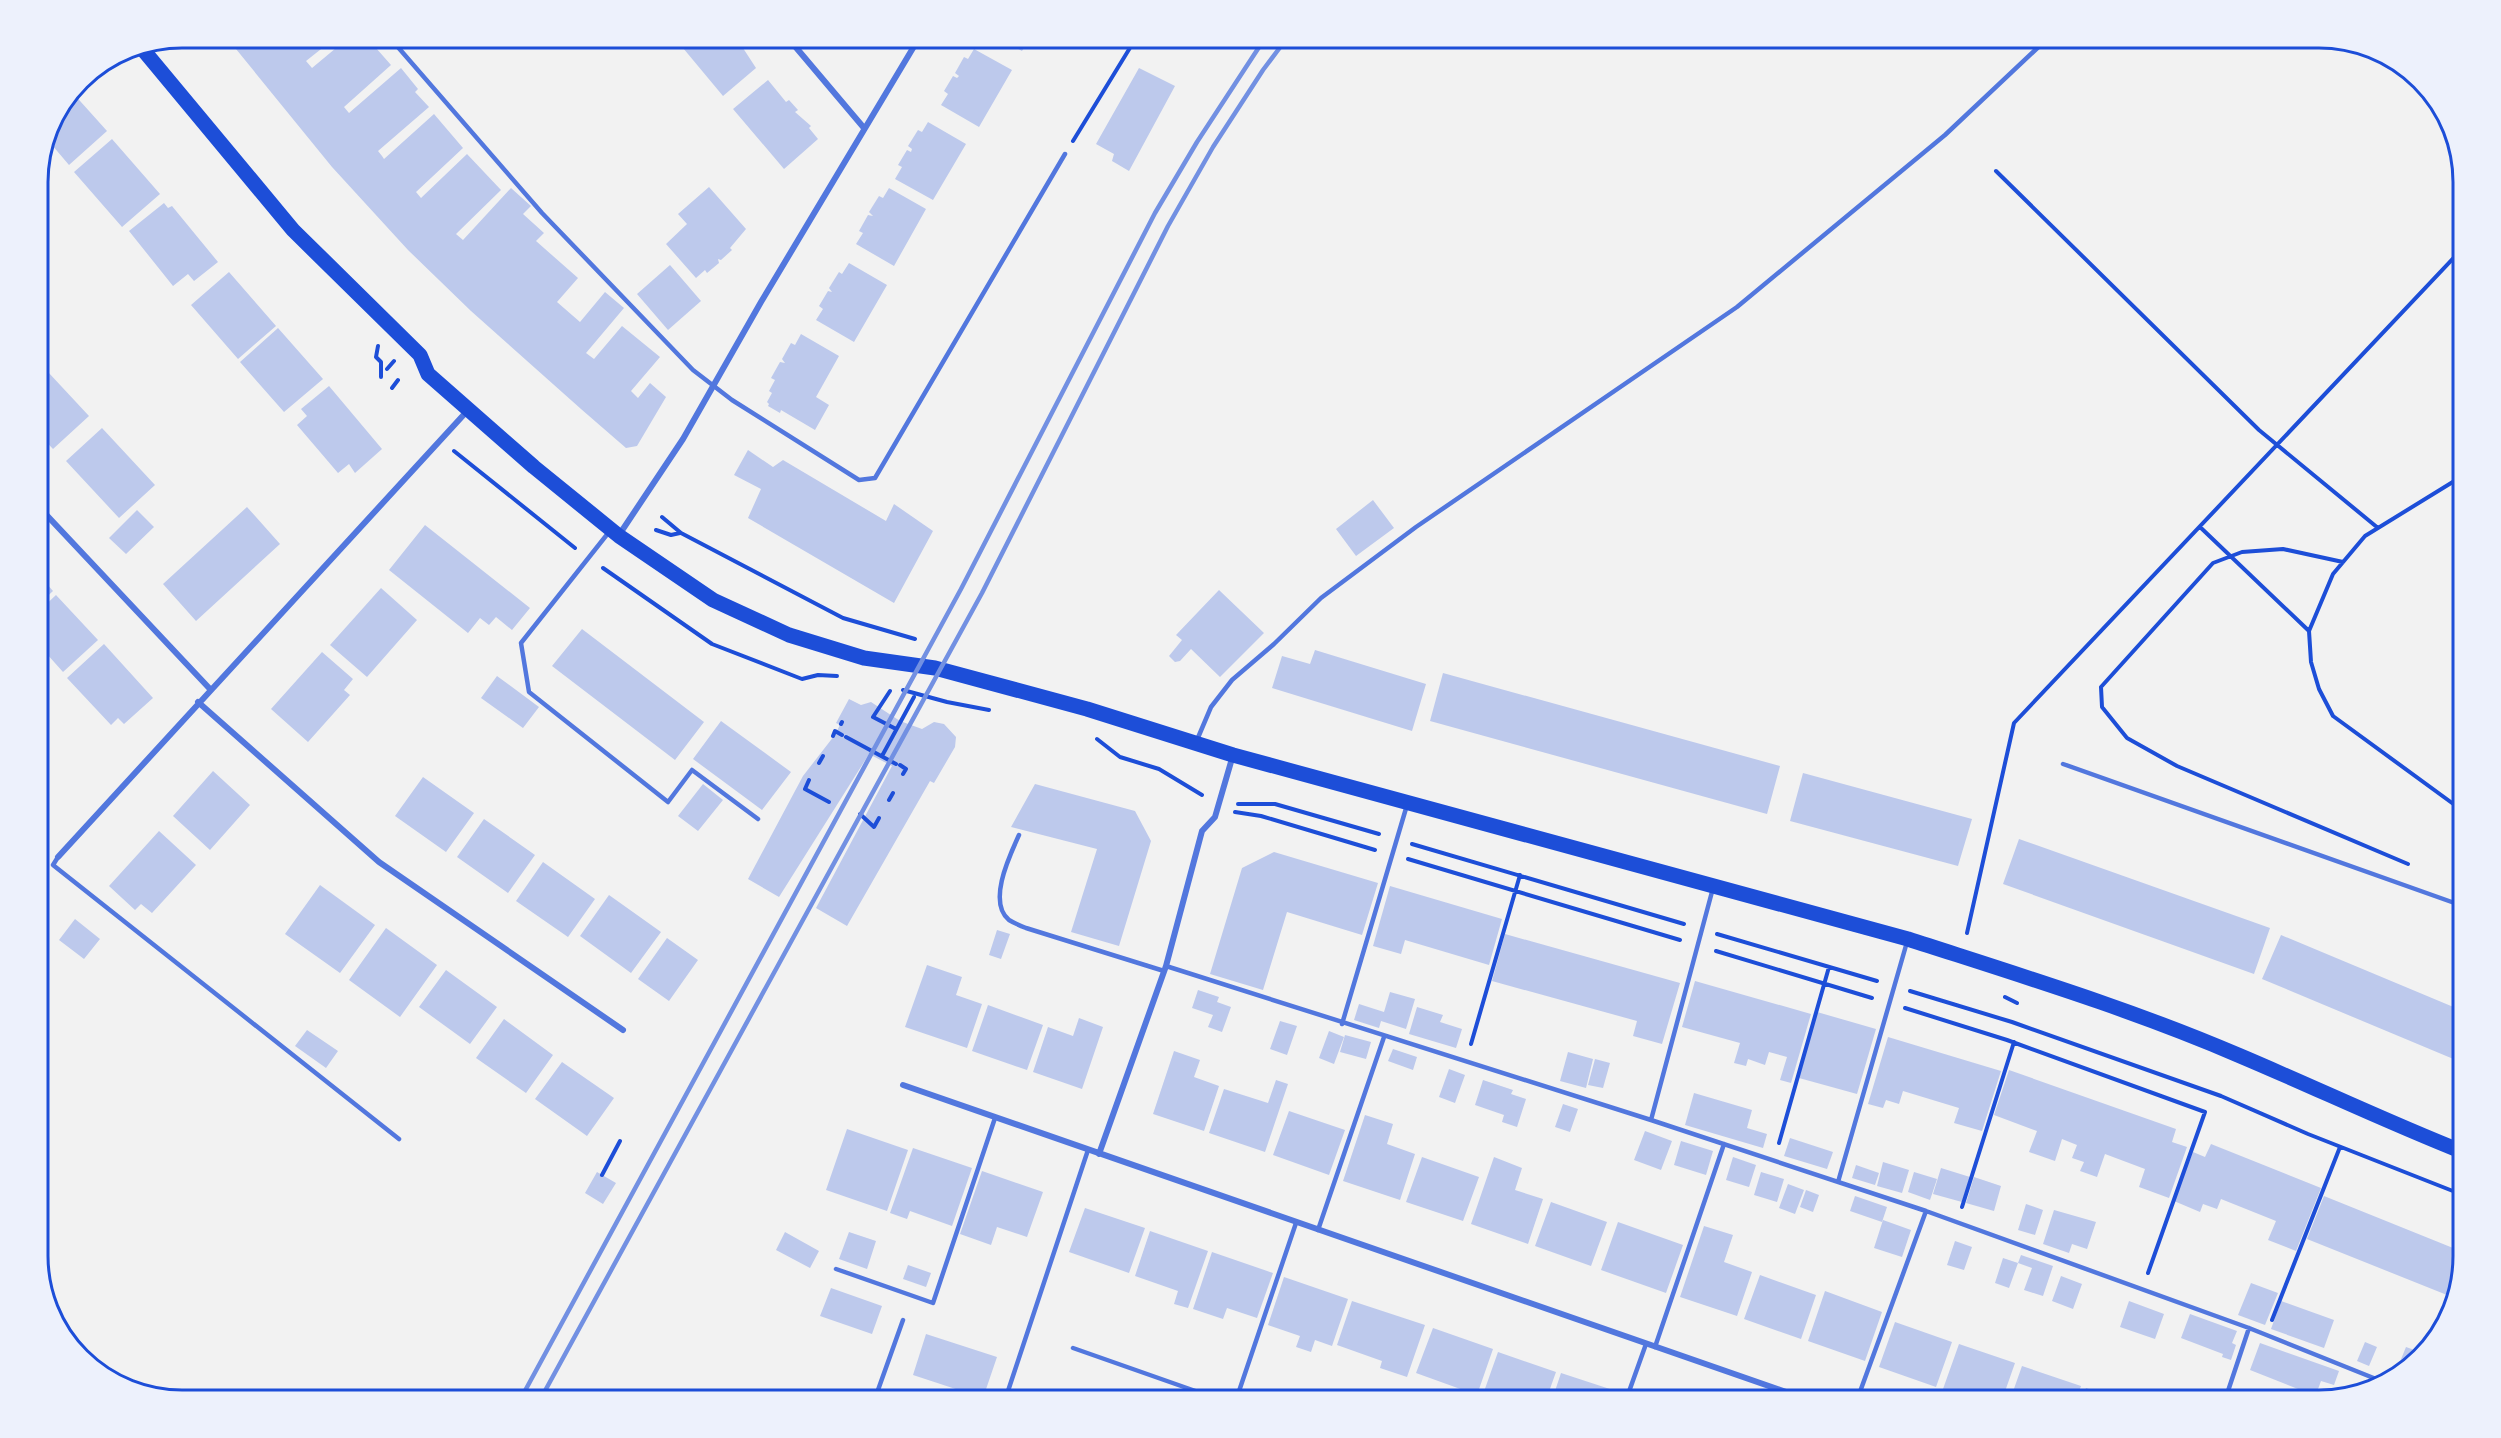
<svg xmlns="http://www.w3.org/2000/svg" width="2501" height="1438" font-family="Figtree,sans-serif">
  <rect width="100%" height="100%" fill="#f2f2f2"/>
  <path fill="#bdc9ec" d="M250,38H335L306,61L312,68L348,38H376L381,44L376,48L391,65L344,107L349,113L401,68L418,89L415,92L429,107L378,151L382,156L384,159L434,114L463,148L416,192L421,198L467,154L501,190L456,234L463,240L511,188L531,206L523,214L544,233L536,241L578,278L557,302L580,322L605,292L624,308L586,353L594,359L622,326L660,357L631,391L638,398L650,383L666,397L637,446L626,448L581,409L471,311L408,250L332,167L236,49Z
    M696,38H734L733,41L738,47L741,45L756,68L723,96L683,48Z
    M998,38H1030L1022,51Z
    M974,49L1012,70L979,127L941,105L948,94L944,91L953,76L957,78L959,76L955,73L964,57L968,59Z
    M1139,68L1175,86L1129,171L1112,161L1114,154L1096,144Z
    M768,80L786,102L789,100L798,110L795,112L811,126L809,128L818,139L784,169L733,109Z
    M72,92L107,131L69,165L46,138L49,127Z
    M928,122L966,144L933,200L895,179L902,167L898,165L907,150L911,152L912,149L908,146L918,130L922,132Z
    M112,139L160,194L122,227L74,172Z
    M709,187L746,229L730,248L732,250L721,260L718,259L719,263L707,273L705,270L696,278L666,244L687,224L678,214Z
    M889,188L926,209L894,266L856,244L863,233L859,231L868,215L873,216L869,212L879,196L883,198Z
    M164,203L168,208L172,206L218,262L194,281L188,274L173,286L129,231Z
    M849,263L887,285L854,342L816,320L823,309L819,306L828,291L832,292L829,288L839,272L842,274Z
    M670,265L701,301L668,330L637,294Z
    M229,272L276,326L238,359L191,305Z
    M278,328L323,379L284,412L240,362Z
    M801,334L839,356L816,397L829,405L815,430L781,410L780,413L768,406L769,404L767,402L772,393L769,391L775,380L771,378L780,362L785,363L782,359L791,343L795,345Z
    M48,372L89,416L53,449L38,433V382Z
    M329,386L382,449L355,473L349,464L338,473L297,425L307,416L301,409Z
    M102,428L155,485L119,518L66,461Z
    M748,450L773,467L783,460L886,521L894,504L933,531L894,603L748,518L761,489L734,475Z
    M1373,500L1394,528L1356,556L1336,529Z
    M247,507L280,544L196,621L163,584Z
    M137,510L154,527L126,554L109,538Z
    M425,525L530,608L512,630L496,617L489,625L480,618L468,633L389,570Z
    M38,574L53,591L38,605Z
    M381,588L417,620L367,677L330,645Z
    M1219,590L1264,633L1220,677L1191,649L1180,661L1175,662L1169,656L1182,640L1176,635Z
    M56,595L98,640L63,672L38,644V612Z
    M582,629L704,722L675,760L552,666Z
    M104,644L153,698L124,724L118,718L111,725L67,678Z
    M1315,650L1426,684L1412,731L1272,688L1282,656L1310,664Z
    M322,652L353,679L344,690L350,695L308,742L271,709Z
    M1443,673L1780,766L1767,814L1430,721Z
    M497,676L539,707L523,728L481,698Z
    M849,699L861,705L871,702L900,721L922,729L934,722L944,724L956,737L955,747L934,783L930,781L847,926L816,908L892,766L869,754L779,897L748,879L803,776L834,736L840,725L836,723Z
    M721,721L791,772L762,810L693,759Z
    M213,771L250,805L210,850L173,816Z
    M1803,773L1972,819L1958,866L1790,821Z
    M423,777L474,813L446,852L395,816Z
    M703,784L723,800L698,831L678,816Z
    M1035,784L1135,811L1151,841L1119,946L1071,932L1097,849L1011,827Z
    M484,819L535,855L508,893L457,857Z
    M159,831L196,865L152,913L141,904L135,910L109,886Z
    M2019,839L2270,928L2254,974L2003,884Z
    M1274,852L1378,883L1362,935L1287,912L1263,990L1210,974L1242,868Z
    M543,862L595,899L568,937L516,901Z
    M320,885L375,925L340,973L285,934Z
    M1390,886L1502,919L1489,965L1405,940L1401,954L1373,946Z
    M609,895L661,932L631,973L580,936Z
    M75,919L100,939L84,959L59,940Z
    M386,928L437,965L400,1017L349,980Z
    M997,930L1010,934L1001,959L989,955Z
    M1505,934L1680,983L1662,1044L1633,1036L1637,1021L1492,981Z
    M2281,935L2463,1011V1063L2262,979Z
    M667,938L698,960L669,1001L638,979Z
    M927,965L962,977L956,995L982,1004L967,1048L905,1027Z
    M446,970L497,1007L470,1044L419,1007Z
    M1695,981L1811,1014L1791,1083L1780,1080L1787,1057L1769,1052L1765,1065L1748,1059L1746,1066L1734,1063L1740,1043L1682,1027Z
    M1198,990L1219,997L1217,1002L1231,1007L1222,1032L1208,1027L1213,1015L1192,1008Z
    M1390,992L1415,999L1406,1029L1381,1021L1379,1028L1354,1020L1359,1004L1384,1012Z
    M988,1005L1043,1025L1027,1070L972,1051Z
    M1417,1007L1443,1015L1440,1022L1462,1029L1456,1048L1409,1034Z
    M1817,1012L1876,1029L1857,1094L1799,1078Z
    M1079,1018L1103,1027L1082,1089L1033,1072L1048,1027L1073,1036Z
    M504,1019L553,1055L526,1093L476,1058Z
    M1280,1021L1297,1026L1287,1055L1270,1049Z
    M307,1030L338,1051L326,1068L295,1046Z
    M1329,1031L1344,1037L1334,1064L1319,1058Z
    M1345,1035L1371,1042L1366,1059L1340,1052Z
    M1888,1037L2001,1071L1982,1131L1954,1123L1959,1108L1903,1091L1899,1104L1886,1100L1883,1108L1868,1104Z
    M1393,1049L1417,1057L1413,1070L1388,1061Z
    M1174,1051L1200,1060L1194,1077L1219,1086L1204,1131L1153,1114Z
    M1568,1052L1593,1059L1586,1088L1560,1081Z
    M1595,1059L1610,1063L1603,1088L1588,1085Z
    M562,1062L614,1098L587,1136L535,1099Z
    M1449,1069L1465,1075L1455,1103L1439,1097Z
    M2009,1070L2176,1129L2172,1142L2187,1147L2169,1198L2139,1187L2145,1169L2105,1154L2097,1177L2080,1171L2084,1162L2072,1158L2077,1145L2062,1139L2055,1161L2029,1152L2037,1131L1994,1115Z
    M1276,1080L1288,1084L1265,1152L1209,1133L1224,1089L1268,1103Z
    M1483,1080L1513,1090L1511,1094L1526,1099L1517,1127L1502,1122L1504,1115L1475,1105Z
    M1694,1093L1752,1110L1747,1128L1767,1134L1763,1148L1685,1125Z
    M1563,1104L1578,1109L1570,1132L1555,1127Z
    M1289,1111L1345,1130L1329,1175L1273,1155Z
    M1365,1115L1393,1124L1387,1144L1415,1154L1400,1200L1343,1181Z
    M847,1129L908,1150L887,1211L826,1190Z
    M1645,1131L1672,1141L1661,1170L1634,1160Z
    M1790,1138L1833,1152L1827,1169L1784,1156Z
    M1681,1141L1713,1151L1706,1175L1674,1165Z
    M2211,1144L2321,1188L2296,1251L2268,1240L2276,1221L2221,1199L2217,1209L2203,1204L2200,1212L2174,1201L2193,1152L2205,1157Z
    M913,1148L972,1168L952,1226L910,1211L907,1219L890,1213Z
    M1422,1157L1479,1177L1463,1221L1406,1202Z
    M1494,1157L1522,1168L1515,1190L1543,1199L1528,1244L1471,1224Z
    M1733,1157L1756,1165L1749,1187L1726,1180Z
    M1883,1162L1909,1170L1902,1193L1877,1186Z
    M1856,1165L1879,1173L1875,1185L1852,1178Z
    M1941,1168L1970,1177L1962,1202L1933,1194Z
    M982,1171L1043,1192L1027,1237L997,1227L991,1245L960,1234Z
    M597,1172L616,1183L603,1204L585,1193Z
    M1761,1172L1784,1179L1777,1202L1754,1195Z
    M1914,1172L1937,1179L1930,1200L1908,1192Z
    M1974,1177L2001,1186L1994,1211L1966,1203Z
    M1788,1184L1804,1190L1795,1214L1779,1208Z
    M1806,1190L1819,1195L1813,1212L1800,1207Z
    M1855,1196L1887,1207L1882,1222L1850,1211Z
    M2324,1196L2463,1252L2452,1297L2307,1239Z
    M1551,1202L1607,1222L1591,1266L1535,1246Z
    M2026,1204L2043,1210L2035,1235L2018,1230Z
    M1085,1208L1145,1228L1129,1273L1069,1252Z
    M2054,1210L2096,1222L2087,1249L2072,1244L2069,1253L2043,1244Z
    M1883,1220L1911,1230L1902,1257L1874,1248Z
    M1618,1222L1683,1245L1666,1293L1601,1270Z
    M1704,1226L1733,1235L1724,1262L1752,1272L1737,1316L1680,1297Z
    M1150,1231L1208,1251L1188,1308L1174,1304L1178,1291L1135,1276Z
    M785,1232L819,1251L810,1268L776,1250Z
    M849,1232L876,1241L867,1269L839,1259Z
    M1955,1241L1972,1247L1964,1270L1947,1265Z
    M1212,1252L1273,1273L1257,1318L1227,1308L1223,1319L1193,1309Z
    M2021,1255L2053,1266L2043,1296L2024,1290L2032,1268L2018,1263Z
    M2003,1258L2018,1263L2009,1288L1995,1283Z
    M908,1265L931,1273L926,1287L903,1279Z
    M1760,1275L1816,1295L1801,1339L1744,1319Z
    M2061,1276L2082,1284L2073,1309L2052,1301Z
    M1284,1277L1348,1299L1332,1346L1315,1340L1311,1352L1296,1347L1300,1336L1268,1325Z
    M2251,1283L2278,1293L2265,1325L2238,1315Z
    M831,1288L882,1306L872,1334L820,1316Z
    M1825,1291L1882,1312L1865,1361L1808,1341Z
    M1352,1301L1425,1325L1407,1377L1380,1368L1382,1361L1337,1345Z
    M2129,1301L2164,1314L2155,1339L2120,1327Z
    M2281,1301L2334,1320L2324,1348L2271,1329Z
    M2190,1314L2237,1331L2232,1343L2236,1345L2231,1360L2222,1357L2223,1354L2181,1338Z
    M1895,1322L1952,1342L1936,1387L1879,1367Z
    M1433,1328L1493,1349L1477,1395L1416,1373Z
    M926,1334L997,1357L983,1398L913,1375Z
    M2365,1342L2377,1347L2369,1366L2357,1361Z
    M2260,1343L2339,1371L2334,1385L2321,1381L2314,1400H2309L2301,1398L2303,1391L2250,1370Z
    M1959,1344L2015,1363L2002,1400H1977L1943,1389Z
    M2406,1347L2420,1352L2393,1379Z
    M1498,1352L1556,1372L1546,1400H1481Z
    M2022,1366L2081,1386L2076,1400H2010Z
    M1561,1373L1619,1392L1617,1400H1552Z
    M2086,1388L2120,1400H2082Z"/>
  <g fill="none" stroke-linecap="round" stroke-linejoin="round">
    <path stroke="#1d4ed8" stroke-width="4" d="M1073,141L1136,38
      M1996,171L2259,430L2378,528
      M378,346L376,357L381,362V377
      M387,369L394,361
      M392,388L398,380
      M454,451L575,548
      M2463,471L2456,480L2365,536L2333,574L2309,631L2311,662L2319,689L2333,716L2463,811
      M662,517L681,533L843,618L915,639
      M2200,527L2309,631
      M656,530L671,535L680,533
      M2343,562L2283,549L2242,552L2213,563L2101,687L2102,707L2127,738L2177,766L2408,864
      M603,568L712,644L802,679L818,675L837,676
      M903,690L947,702L989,710
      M890,691L873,717L896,729
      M841,724L842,722
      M833,736L835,731L842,735
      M846,737L896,764
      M1097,739L1120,757L1159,769L1202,795
      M882,756L914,697
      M819,763L823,756
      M900,765L906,769L903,774
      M809,780L805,789L829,802
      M889,800L893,793
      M1238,804H1275L1379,834
      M1235,812L1261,816L1375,850
      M860,814L874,827L879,818
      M1412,844L1684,924
      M1408,859L1680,940
      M1967,933L2014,723L2463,248
      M1717,934L1877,981
      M1716,951L1872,998
      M1910,991L2012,1022L2221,1096L2308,1134L2463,1195
      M2005,997L2017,1003
      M1905,1008L2007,1040L2205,1112L2148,1273
      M1471,1044L1520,875
      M1779,1143L1829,967
      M602,1175L620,1141
      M1962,1207L2014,1042
      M2272,1320L2340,1147"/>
    <path stroke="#5277de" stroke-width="4.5" d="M390,38L542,213L693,370L732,400L859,480L875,478L1065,154
      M609,532L521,643L529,692L668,802L692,770L758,819
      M1197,740L1211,707L1232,680L1274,644L1321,598L1416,527L1737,307L1945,135L2048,38
      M2063,764L2463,906
      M1019,835C1010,855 987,902 1009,920C1014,923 1021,926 1026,928L1164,971
      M58,857L53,865L399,1139
      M1166,966L1651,1120L1926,1211L2249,1328L2386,1383
      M1342,1024L1407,805
      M1651,1120L1713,888
      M1838,1182L1907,942
      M1318,1230L1384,1037
      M836,1269L933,1303L995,1118
      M903,1320L878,1390L910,1400
      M1655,1347L1724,1144
      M1073,1348L1221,1400
      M1005,1400L1088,1150
      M1236,1400L1296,1223
      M1626,1400L1646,1344
      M1857,1400L1926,1211
      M2225,1400L2249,1328"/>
    <path stroke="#5277de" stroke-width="6" d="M788,38L864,128
      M38,506L210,689
      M619,535L683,439L761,302L919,38
      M198,702L379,862L623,1030
      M58,857L469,409
      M903,1085L1809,1400
      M1099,1154L1166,966L1202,831L1215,817L1233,755"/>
    <path stroke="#1d4ed8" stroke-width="15" d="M140,46L293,230L420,355L428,374L534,467L619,536L713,600L789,635L864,658L935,668L1087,709L1233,755L1908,939C2019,975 2131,1009 2238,1055C2314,1087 2387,1122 2463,1152"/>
    <path stroke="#7290e2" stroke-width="4.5" d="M520,1400L961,589L1155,213L1197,142L1265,38
      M540,1400L982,593L1168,226L1213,147L1263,70L1287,38"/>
  </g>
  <path d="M0 0H2501V1438H0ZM182 48H2319A134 134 0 0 1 2453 182V1256A134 134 0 0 1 2319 1390H182A134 134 0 0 1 48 1256V182A134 134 0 0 1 182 48Z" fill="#edf1fc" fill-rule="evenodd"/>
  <path fill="none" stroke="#1d4ed8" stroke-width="3" d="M182 48H2319A134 134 0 0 1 2453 182V1256A134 134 0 0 1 2319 1390H182A134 134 0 0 1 48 1256V182A134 134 0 0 1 182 48Z"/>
</svg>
